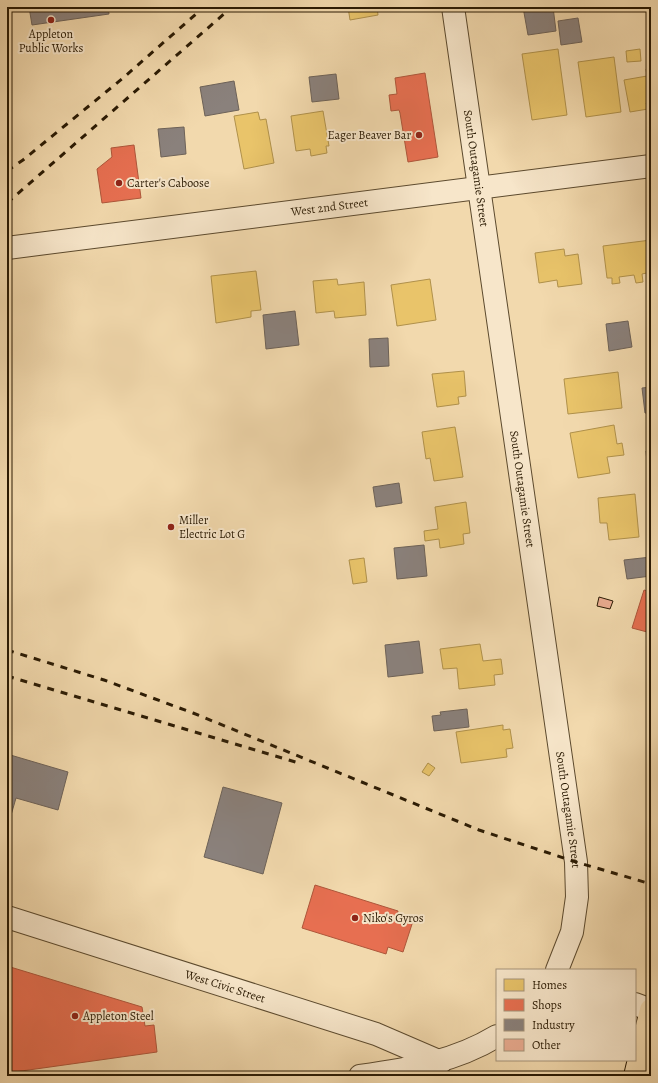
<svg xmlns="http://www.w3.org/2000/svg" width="658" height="1083" font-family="Alegreya,serif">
  <rect width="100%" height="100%" fill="#f2d9ad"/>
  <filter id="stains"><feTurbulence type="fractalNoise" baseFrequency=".005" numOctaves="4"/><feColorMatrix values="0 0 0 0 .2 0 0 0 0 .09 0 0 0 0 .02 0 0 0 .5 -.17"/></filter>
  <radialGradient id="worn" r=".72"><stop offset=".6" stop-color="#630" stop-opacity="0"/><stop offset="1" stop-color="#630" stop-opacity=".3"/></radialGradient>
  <path fill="#e9c46a" stroke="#b0914b" d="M348,7H377L378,15L350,20Z
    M558,49L567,115L532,120L522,54Z
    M640,49L641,61L627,62L626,51Z
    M614,57L621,112L586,117L578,62Z
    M651,68V102L646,103L648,109L630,112L624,80L647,76L646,69Z
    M323,111L329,146H326L327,153L311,156L310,149L296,151L291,116Z
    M258,112L260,120L266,119L274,163L244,169L234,116Z
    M651,240V272L642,274L643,282L636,283L634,275L619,277L620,283L612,284V278H607L603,246Z
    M564,249L565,256L578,254L582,284L558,287L557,280L539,283L535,253Z
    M256,271L261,310L251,311V317L216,323L211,276Z
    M337,279L338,285L364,282L366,315L335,318L334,311L316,313L313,281Z
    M430,279L436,320L397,326L391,285Z
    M464,371L466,396L458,397L459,404L437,407L432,374Z
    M618,372L622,408L568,414L564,379Z
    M614,425L617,444L622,443L624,455L607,457L610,473L578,478L570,433Z
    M455,427L463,477L434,481L430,458L426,459L422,432Z
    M635,494L639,537L609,540L607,523H600L598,498Z
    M466,502L470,533L463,534L464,544L440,548L439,539L425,541L424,531L438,529L435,507Z
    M364,558L367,582L353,584L349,560Z
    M480,644L483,661L501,659L503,674L494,675L495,685L459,689L457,668L443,669L440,649Z
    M503,725V730L510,729L513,748L506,749L507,757L461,763L456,732Z
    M428,763L435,768L429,776L422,772Z"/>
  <path fill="#e76f51" stroke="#ae563a" d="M425,73L438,157L408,162L400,113L399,110L391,111L389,95L397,94L395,78Z
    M134,145L141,198L102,203L97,169L112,157L111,148Z
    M644,590L651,592V633L632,628Z
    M315,885L398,911L397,916L413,921L403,952L388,947L386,954L302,928Z
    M7,966L142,1007L145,1026L154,1025L157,1052L7,1073Z"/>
  <path fill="#8a817c" stroke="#6d6258" d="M29,7H108L109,14L32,25Z
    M523,7H553L556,31L528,35Z
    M578,18L582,42L561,45L558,21Z
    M336,74L339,99L312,102L309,77Z
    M234,81L239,110L205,116L200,87Z
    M184,127L186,154L161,157L158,129Z
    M295,311L299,345L266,349L263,315Z
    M628,321L632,347L609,351L606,324Z
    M388,338L389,366L370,367L369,339Z
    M651,387V413H645L642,388Z
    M646,451H651V474H648Z
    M399,483L402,503L376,507L373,487Z
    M424,545L427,576L397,579L394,548Z
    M651,557V576L627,579L624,560Z
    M419,641L423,673L388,677L385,645Z
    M467,709L469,727L434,731L432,716L441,715L440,712Z
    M7,754L68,772L58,810L16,798L7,829Z
    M223,787L282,803L263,874L204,857Z"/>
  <path fill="#e9ab90" stroke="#2a1a03" d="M599,597L613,601L610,609L597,606Z"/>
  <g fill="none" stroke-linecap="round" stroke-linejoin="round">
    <defs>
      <g id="minor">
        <path id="s1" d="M453,7L576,862L577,897L572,932L557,970"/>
        <path id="s2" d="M7,248L651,166"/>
        <path id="s3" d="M7,917L376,1034L441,1062"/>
        <path d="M635,1004L651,1010"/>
        <path d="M360,1076C409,1069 454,1062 497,1036"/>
      </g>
      <path id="major" d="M635,1076L651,1010"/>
    </defs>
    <use href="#minor" stroke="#5c4a2e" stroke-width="24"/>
    <use href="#major" stroke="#2a1a03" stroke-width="24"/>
    <use href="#minor" stroke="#f7e6ca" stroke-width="22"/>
    <use href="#major" stroke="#f2d9ad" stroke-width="22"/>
    <path stroke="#2a1a03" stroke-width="3" stroke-dasharray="7 7" stroke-linecap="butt" d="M7,171L23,160L123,78L204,7
      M7,203L232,7
      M7,650L104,680L193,713L479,830L576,862L651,884
      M7,676L302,764"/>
  </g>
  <g fill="#8f2418" stroke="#f7e6ca" stroke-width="1.5">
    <circle cx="51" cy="20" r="4"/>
    <circle cx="419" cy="135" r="4"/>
    <circle cx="119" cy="183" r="4"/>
    <circle cx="171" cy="527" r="4"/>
    <circle cx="355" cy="918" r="4"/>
    <circle cx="75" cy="1016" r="4"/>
  </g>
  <g text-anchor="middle" stroke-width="4" stroke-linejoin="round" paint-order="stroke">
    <g font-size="12" fill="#2a1a03" stroke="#f7e6ca" text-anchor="start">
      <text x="51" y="38" text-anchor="middle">Appleton<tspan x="51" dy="14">Public Works</tspan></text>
      <text x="411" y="139" text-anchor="end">Eager Beaver Bar</text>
      <text x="127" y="187">Carter's Caboose</text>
      <text x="179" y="524">Miller<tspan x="179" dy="14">Electric Lot G</tspan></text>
      <text x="363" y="922">Niko's Gyros</text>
      <text x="83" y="1020">Appleton Steel</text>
    </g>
    <g font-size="12" fill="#2a1a03" stroke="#f7e6ca">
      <text dy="4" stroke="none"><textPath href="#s1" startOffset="163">South Outagamie Street</textPath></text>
      <text dy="4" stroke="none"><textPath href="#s2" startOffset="325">West 2nd Street</textPath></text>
      <text dy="4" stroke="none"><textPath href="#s1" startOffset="487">South Outagamie Street</textPath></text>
      <text dy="4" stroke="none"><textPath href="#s1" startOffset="811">South Outagamie Street</textPath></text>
      <text dy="4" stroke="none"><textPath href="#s3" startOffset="229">West Civic Street</textPath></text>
    </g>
  </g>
  <rect width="658" height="1083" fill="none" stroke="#f2d9ad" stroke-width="24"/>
  <rect x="8" y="8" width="642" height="1067" fill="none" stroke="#2a1a03" stroke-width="2"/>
  <rect x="12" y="12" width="634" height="1059" fill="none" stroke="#2a1a03"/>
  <rect x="496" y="969" width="140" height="92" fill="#f7e6ca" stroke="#a5947a"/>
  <rect x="504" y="979" width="20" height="12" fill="#e9c46a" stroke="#a5947a"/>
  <text x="532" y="989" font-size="12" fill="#2a1a03">Homes</text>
  <rect x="504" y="999" width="20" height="12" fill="#e76f51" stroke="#a5947a"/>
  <text x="532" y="1009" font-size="12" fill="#2a1a03">Shops</text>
  <rect x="504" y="1019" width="20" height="12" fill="#8a817c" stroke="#a5947a"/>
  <text x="532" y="1029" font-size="12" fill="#2a1a03">Industry</text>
  <rect x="504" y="1039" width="20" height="12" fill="#e9ab90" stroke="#a5947a"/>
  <text x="532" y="1049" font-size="12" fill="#2a1a03">Other</text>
  <rect width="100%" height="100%" filter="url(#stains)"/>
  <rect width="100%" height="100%" fill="url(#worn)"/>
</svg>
